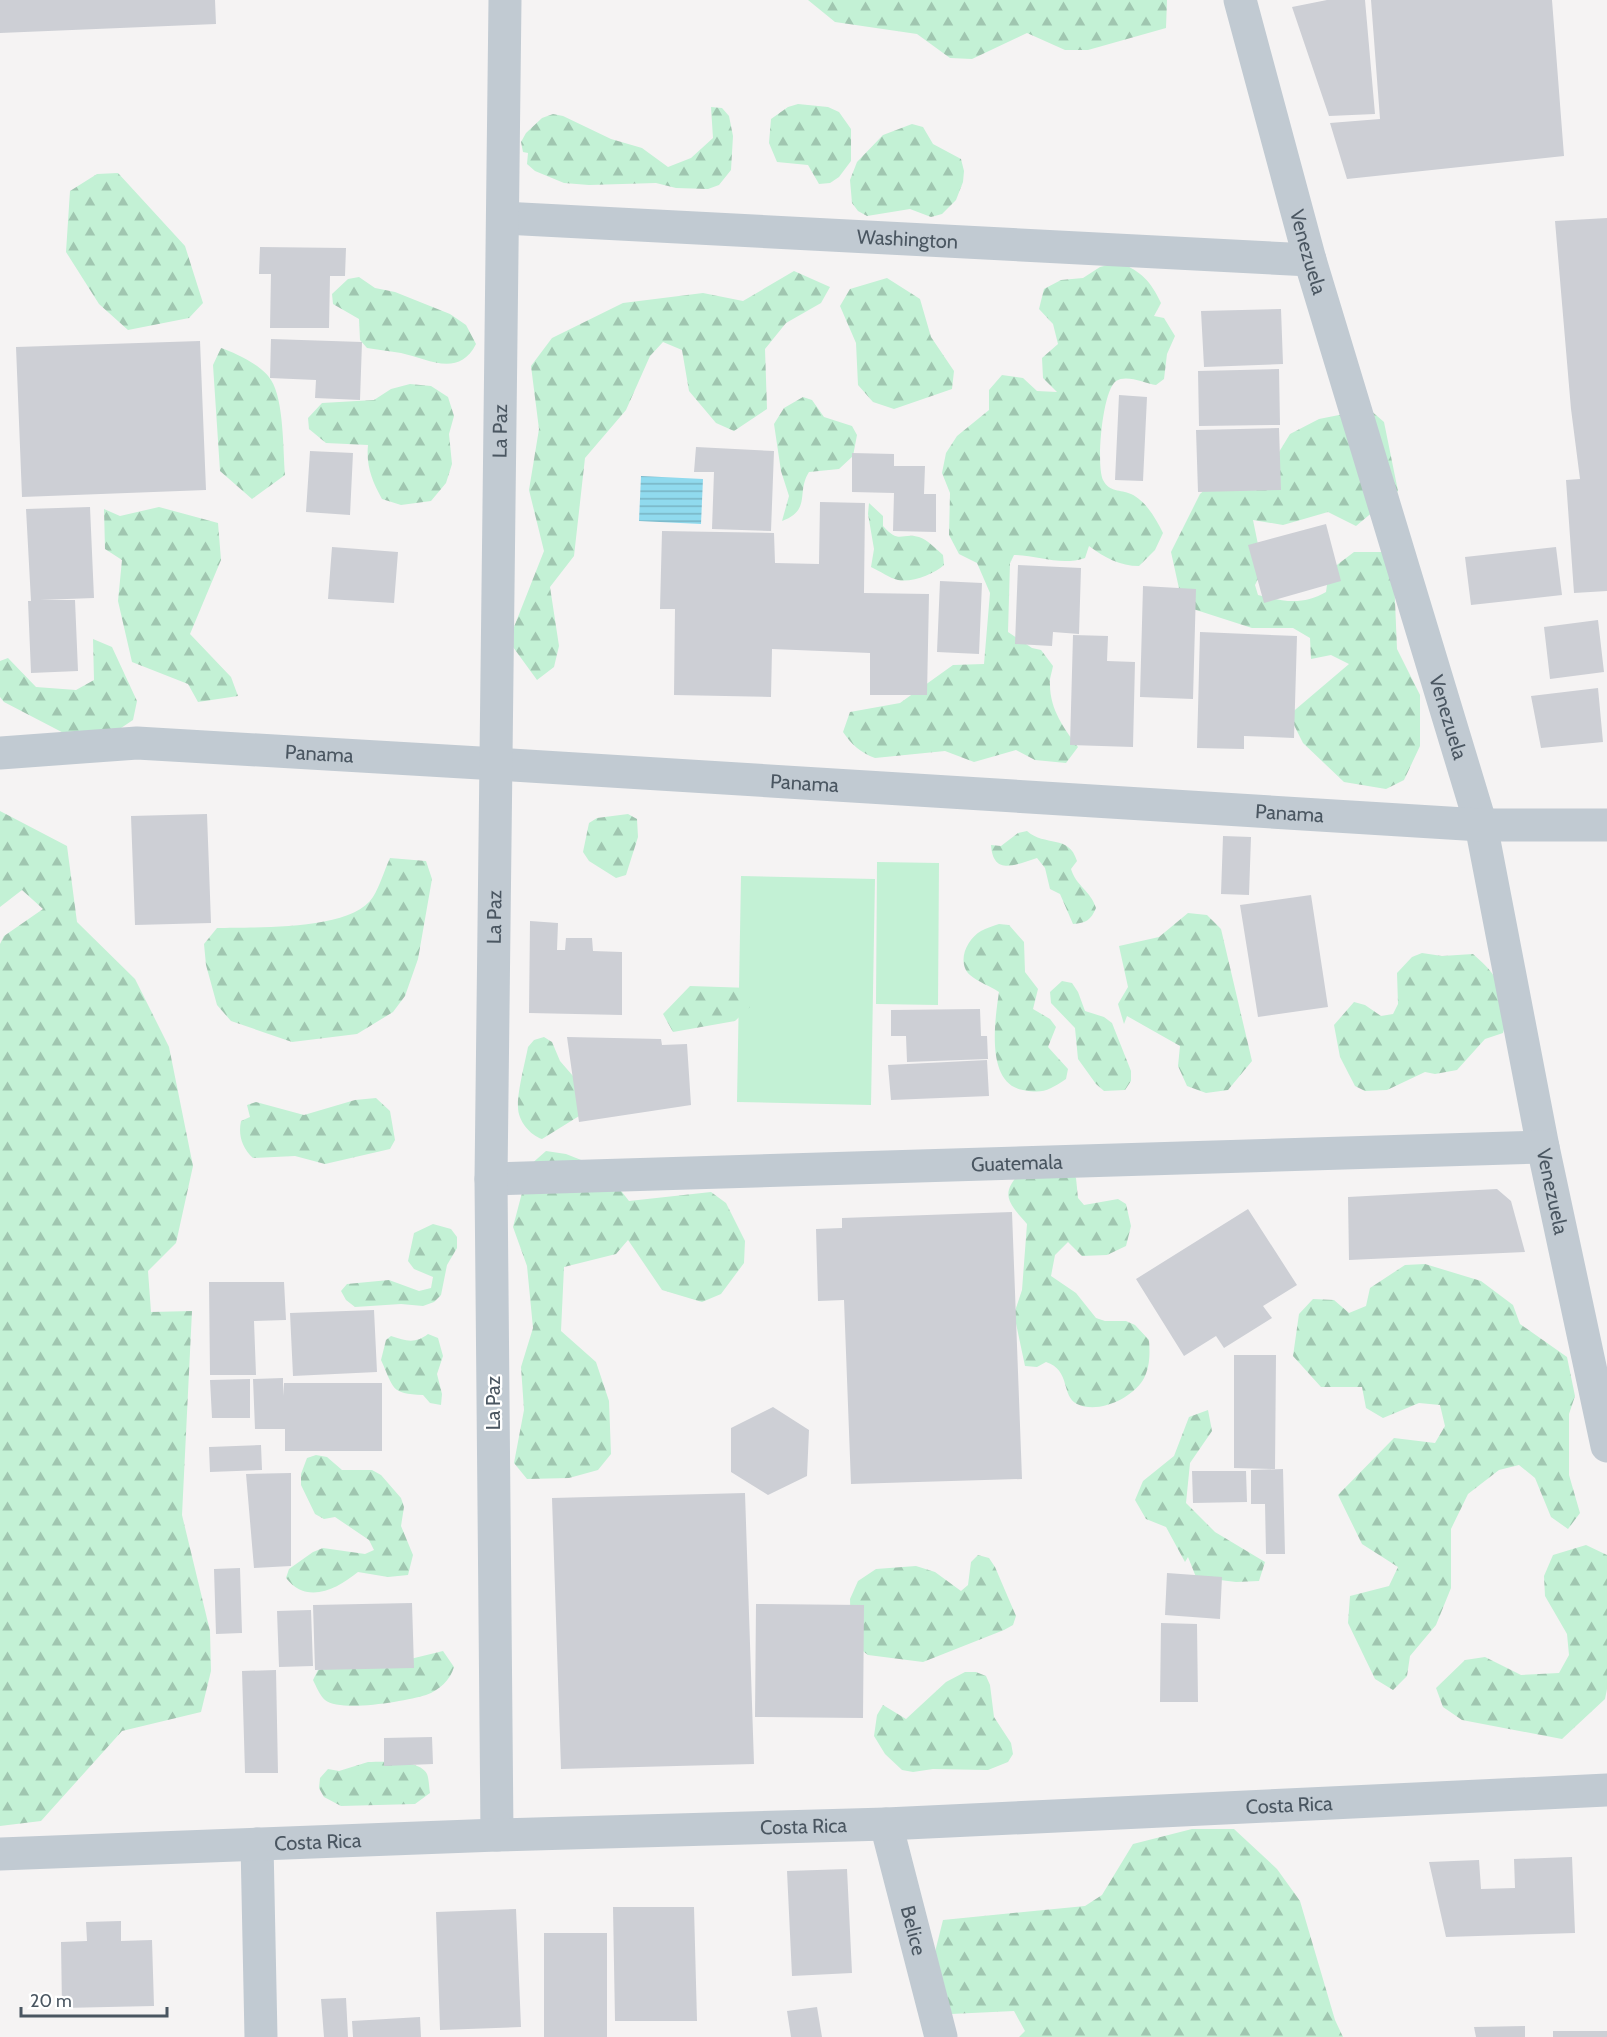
<svg xmlns="http://www.w3.org/2000/svg" width="1607" height="2037" font-family="Cabin,sans-serif">
  <defs>
    <pattern id="forest-firs" width="22" height="20" patternUnits="userSpaceOnUse" patternTransform="scale(1.5)"><rect width="22" height="20" fill="#c3f1d5"/><path d="M5 1l3.5 6h-7zM16 11l3.5 6h-7z" fill="#a0c6b0"/></pattern>
    <pattern id="water-rules" width="6" height="5" patternUnits="userSpaceOnUse" patternTransform="scale(1.5)"><rect width="6" height="5" fill="#90daee"/><path d="M0 2.5h6" fill="none" stroke="#78b4c4"/></pattern>
  </defs>
  <rect width="100%" height="100%" fill="#f5f3f3"/>
  <path fill="#c3f1d5" d="M877,862L939,863L938,1005L876,1004Z
    M741,876L875,879L871,1105L737,1102Z"/>
  <path fill="url(#forest-firs)" d="M808,0H1167L1166,28L1088,50H1065L1027,33L972,59L950,58L917,34L835,22Z
    M798,104L828,107L839,112L851,129V161L839,177L830,183L819,184L808,165L777,162L769,143L771,119L788,107Z
    M711,107L722,108L729,116L733,136L731,170L719,185L708,189L676,188L656,183L589,185L564,183L535,171L527,164L528,153L523,152L521,142L526,133L542,118L553,114L563,116L611,139L642,148L668,167L691,158L713,138Z
    M912,124L923,127L933,144L961,159L964,171L963,182L956,200L942,214L931,217L910,209L867,216L858,211L852,203L850,180L857,162L883,135Z
    M118,173L185,246L203,303L189,318L128,330L99,304L66,252L70,191L97,174Z
    M1120,262C1142,273 1150,280 1161,303L1154,316L1164,318L1175,336L1167,354L1164,379L1156,385C1145,383 1126,374 1116,381C1102,391 1096,466 1103,480C1110,493 1120,489 1131,494C1146,501 1156,519 1163,533L1155,550L1139,566C1120,566 1105,558 1089,546L1085,558C1061,566 1039,556 1014,555L1010,563L1008,632L1032,648L1041,650L1053,666C1052,672 1049,679 1050,685C1050,709 1064,729 1078,747L1066,763L1035,760L1016,750L974,762L945,751L875,758C861,753 851,744 843,732L850,712L900,703L953,665L984,664L990,593L977,563L959,554L949,535L950,493L942,473L946,453L957,436L989,410V390L1002,375L1023,378L1037,391L1057,392L1043,378L1042,358L1058,344L1053,324L1039,309L1044,289L1061,280L1083,278L1100,267Z
    M794,271L830,287L821,303L786,323L765,349L767,409L734,431L716,423L689,391L682,350L663,342L650,356L626,410L585,458L574,556L550,587L559,646L554,667L537,680L513,647L514,627L544,551L529,490L539,429L531,366L552,338L623,303L703,293L743,301Z
    M359,277L375,288L395,292L450,314L466,325L476,344C459,378 428,359 401,353C390,351 378,350 367,348L360,340L359,319L333,304L332,294L348,279Z
    M887,278L920,299L931,337L954,371L952,389L894,409L873,402L858,385L856,343L840,306L850,289Z
    M221,348C236,353 263,366 271,380C284,400 283,450 285,475L252,499L220,471L213,365Z
    M410,384L431,386L448,397L454,416L449,434L452,464L446,483L431,501L401,505L382,499C372,481 366,466 368,445L326,443L309,429L308,418L322,403L374,400L391,389Z
    M803,397L812,400L824,417L852,426L857,435L853,456L839,469L809,472C796,492 812,510 782,521L789,496L781,471L774,424L784,408Z
    M1369,409L1384,422L1398,491L1356,526L1328,512L1283,525L1253,520L1263,569L1255,585L1258,595C1282,601 1302,606 1326,592L1329,571L1354,552H1383L1394,577L1397,649L1420,695V746L1404,780L1386,789L1344,782L1303,743L1289,715L1349,664L1331,655L1311,659L1310,638L1293,628H1252L1193,609L1180,593L1171,552L1200,494L1215,481L1265,475L1290,434L1319,419Z
    M869,503L883,516V526C900,545 901,532 919,537C927,539 937,550 943,555L944,565C934,574 912,583 898,580C889,578 880,571 871,567L874,549L868,514Z
    M159,507L218,523L221,560L190,634L231,677L238,696L198,702L188,684L132,662L118,601L122,560L105,549L104,509L120,516Z
    M93,639L112,647L137,701L133,720L100,742L79,741L4,702L0,697V661L8,658L36,687L76,690L94,680Z
    M0,811L67,846L77,922L135,979L169,1047L193,1166L176,1243L148,1271L151,1312L192,1311L182,1515L210,1631L211,1671L201,1712L122,1731L41,1821L0,1826V944L4,936L43,909L22,890L0,907Z
    M628,814L637,819L638,837L626,875L616,878L589,861L583,852L589,823L597,818Z
    M1027,831C1045,847 1069,834 1077,861L1071,869C1076,886 1091,891 1096,908C1091,920 1086,923 1073,924L1060,894L1050,889L1045,868L1037,858C1017,864 993,877 991,845L1001,846L1018,833Z
    M390,858L426,861L432,879L418,959L405,996L393,1012L357,1034L292,1042L231,1021L217,1005L206,965L204,944L217,928C254,927 352,931 373,897C380,886 384,871 390,858Z
    M1188,913L1207,915L1221,929L1252,1061L1228,1090L1206,1093L1187,1086L1178,1066L1180,1046L1127,1016L1124,1024L1118,1004L1128,987L1119,946L1159,937Z
    M999,924L1009,925L1024,942L1025,972L1038,989L1033,1009L1050,1019L1056,1027L1048,1047L1068,1069L1066,1079C1049,1090 1044,1094 1023,1090C985,1084 995,1019 999,992C990,986 978,982 970,975C956,962 967,939 981,931C986,928 993,926 999,924Z
    M1422,953L1442,956L1473,954C1493,972 1499,978 1503,1005C1505,1015 1506,1023 1503,1033L1485,1039L1457,1070L1435,1074L1425,1072L1387,1090L1365,1091L1355,1086L1340,1057L1334,1025L1354,1002L1365,1005L1381,1016L1393,1014L1398,1004L1397,973L1412,957Z
    M1062,981L1072,983L1078,992L1085,1011L1104,1017L1112,1023L1131,1071V1081L1125,1090L1104,1091L1096,1084L1078,1059L1075,1028L1051,1003L1050,992Z
    M690,986L751,988L750,1007L735,1021L673,1032L663,1014Z
    M544,1037L552,1042L560,1061L573,1076L584,1113L542,1139C530,1135 518,1121 518,1107C517,1093 525,1063 528,1047L534,1040Z
    M376,1098L390,1111L395,1140L390,1149L325,1164L295,1156L253,1158C242,1148 238,1135 241,1121L250,1117L247,1105L256,1102L304,1115L355,1100Z
    M546,1151L566,1154L604,1169L629,1201L711,1192L726,1203L745,1241L744,1263L721,1294L702,1302L662,1290L628,1240L616,1254L564,1267L561,1331L596,1362L609,1401L611,1454L598,1470L569,1478L527,1479L514,1463L524,1410L521,1367L533,1328L527,1266L513,1227L529,1166Z
    M1062,1162L1076,1178L1078,1198L1084,1205L1118,1199L1126,1204L1131,1226L1126,1246L1107,1255L1082,1256L1068,1242L1055,1255L1051,1276L1076,1293L1096,1318L1105,1321H1126L1135,1325L1149,1340C1150,1354 1150,1368 1143,1380C1131,1399 1098,1414 1077,1404C1061,1396 1071,1370 1046,1362L1037,1367L1025,1366L1014,1314L1022,1290L1027,1224C1001,1195 1003,1192 1028,1163Z
    M433,1224L451,1229L457,1237V1248L447,1265L441,1295L434,1302L423,1306L401,1304L355,1307L346,1300L341,1291L347,1284L389,1280L419,1291L431,1288L433,1277L414,1269L408,1261L414,1233Z
    M1425,1264L1481,1281L1513,1305L1520,1324L1567,1357L1575,1396L1569,1414V1475L1580,1513L1568,1529L1551,1517L1535,1478L1519,1465L1499,1470L1468,1494L1451,1529V1588L1436,1625L1410,1656L1407,1676L1393,1690L1375,1679L1348,1623L1350,1596L1389,1586L1398,1567L1362,1544L1338,1495L1394,1438L1435,1443L1445,1426L1440,1405L1419,1403L1383,1418L1366,1408L1362,1387H1321L1293,1356L1299,1314L1313,1299L1334,1300L1349,1313L1366,1306L1370,1288L1405,1265Z
    M428,1334L438,1338L443,1356L437,1374L442,1394L441,1405L430,1403L423,1395C390,1394 394,1388 381,1360L386,1340L391,1336C406,1341 415,1344 428,1334Z
    M1208,1410L1212,1431L1190,1463L1186,1503L1215,1532L1265,1562L1259,1581L1236,1582L1196,1577L1188,1557L1185,1562L1166,1527L1146,1519L1135,1500L1143,1481L1174,1456L1189,1417Z
    M316,1455L327,1457L342,1470H372L381,1475L401,1498L404,1507L401,1526L413,1555L408,1575L388,1577L358,1572C337,1589 307,1605 286,1578L289,1569L313,1552L323,1548L365,1554L374,1550L369,1540L335,1517L324,1519L315,1514L301,1485V1474L307,1458Z
    M1586,1545L1607,1555V1689L1605,1699L1562,1739L1462,1720L1443,1707L1436,1688L1465,1660L1485,1657L1521,1675L1559,1673L1569,1655L1567,1634L1545,1596L1544,1576L1553,1555Z
    M978,1555L989,1558L995,1567L1016,1616L1013,1625L1004,1630L923,1662L868,1655L851,1642L850,1599L858,1581L876,1569L916,1566L935,1572L961,1591L968,1585L971,1562Z
    M443,1651L454,1667C450,1680 440,1690 426,1695C406,1701 341,1713 325,1700C320,1696 316,1686 313,1680L318,1670L353,1660L394,1663Z
    M965,1672H976L986,1676L990,1685L994,1717L1011,1743L1013,1754L1008,1762L988,1770L933,1769L913,1772L902,1770L885,1754L874,1736L877,1715L883,1705L906,1719L946,1682Z
    M368,1762C382,1762 420,1759 427,1774C429,1779 429,1787 430,1793L415,1804L341,1806L324,1797L319,1788L320,1778L328,1769L339,1771Z
    M1192,1829H1234L1277,1869L1300,1901L1335,2020L1343,2037H1019L1025,2031L1014,2011L951,2014L928,1980L943,1920L1085,1906L1102,1895L1133,1844Z"/>
  <path fill="url(#water-rules)" d="M641,476L703,479L701,524L639,521Z"/>
  <path fill="#cdcfd5" d="M0,0H215L216,24L0,33Z
    M1327,0H1365L1375,114L1329,116L1292,7Z
    M1371,0H1552L1564,156L1347,179L1330,123L1380,119Z
    M1607,218V591L1574,593L1566,480L1580,479L1571,409L1555,221Z
    M260,247L346,248L345,276H330L329,328H270L271,274H259Z
    M1281,309L1283,364L1204,367L1201,311Z
    M271,339L362,342L360,400L315,398L316,380L270,378Z
    M200,341L206,490L22,497L16,347Z
    M1279,369L1280,425L1199,426L1198,371Z
    M1119,395L1147,397L1143,481L1115,480Z
    M1279,428L1281,490L1198,492L1196,430Z
    M696,447L774,451L771,531L712,529L714,472H694Z
    M310,451L353,453L350,515L306,512Z
    M852,453L894,454V466H925L924,494H936V532L893,531L894,493L852,492Z
    M820,502L865,503L864,593L929,594L927,695H870V653L772,649L771,697L674,695L675,609H660L662,531L774,533L775,563L819,564Z
    M90,507L94,598L40,600H75L78,671L31,673L28,601H31L26,509Z
    M1326,524L1341,581L1264,603L1248,545Z
    M332,547L398,552L394,603L328,599Z
    M1556,547L1562,595L1471,605L1465,557Z
    M1018,565L1081,568L1079,634L1053,632L1052,646L1015,644Z
    M940,581L982,583L979,654L937,652Z
    M1143,586L1196,589L1193,699L1140,697Z
    M1598,620L1604,672L1550,679L1544,627Z
    M1200,632L1297,636L1294,738L1244,736V749L1197,748Z
    M1073,635L1108,636L1107,661L1135,662L1133,747L1070,745Z
    M1598,688L1603,742L1541,748L1531,696Z
    M207,814L211,923L135,925L131,816Z
    M1223,836L1251,837L1249,895L1221,894Z
    M1311,895L1328,1007L1258,1017L1240,905Z
    M530,921L558,923L557,950H565L566,938H592L593,951L622,952V1015L529,1013Z
    M980,1009L981,1036H987L988,1059L907,1062L906,1036H891V1010Z
    M567,1037L661,1039L662,1045L687,1044L691,1105L579,1122Z
    M987,1060L989,1096L891,1100L888,1065Z
    M1497,1189L1511,1201L1525,1252L1349,1260L1348,1197Z
    M1248,1209L1297,1285L1263,1306L1272,1318L1224,1348L1216,1336L1184,1356L1136,1279Z
    M1012,1212L1022,1479L851,1484L844,1300L818,1301L816,1229L842,1228V1218Z
    M209,1282H284L286,1320L254,1321L256,1375H210Z
    M374,1310L377,1372L293,1376L290,1313Z
    M1234,1355H1276L1275,1469L1234,1468Z
    M283,1378V1396L284,1383H382V1451H285V1429H255L253,1379Z
    M250,1379V1418H212L210,1380Z
    M773,1407L809,1430L807,1476L768,1495L731,1472V1428Z
    M261,1445L262,1470L210,1472L209,1447Z
    M1283,1469L1285,1554H1266L1265,1504H1251V1470Z
    M1192,1471H1246L1247,1502L1193,1503Z
    M291,1473V1566L254,1568L246,1474Z
    M745,1493L754,1764L561,1769L552,1498Z
    M240,1568L242,1633L216,1634L214,1569Z
    M1167,1573L1222,1577L1220,1619L1165,1615Z
    M412,1603L414,1668L315,1670L313,1605Z
    M756,1604L864,1605L863,1718L755,1717Z
    M311,1610L313,1666L279,1667L277,1611Z
    M1161,1623L1197,1624L1198,1702H1160Z
    M276,1670L278,1773H245L242,1671Z
    M432,1737L433,1764L384,1766V1738Z
    M1572,1857L1575,1933L1446,1937L1429,1862L1479,1860L1481,1889L1515,1888L1514,1859Z
    M847,1869L852,1973L792,1976L787,1871Z
    M613,1907H694L697,2021H615Z
    M516,1909L521,2027L440,2030L436,1912Z
    M121,1921V1941L152,1940L154,2006L62,2008L61,1942L87,1941L86,1922Z
    M544,1933H607V2037H544Z
    M346,1998L348,2037H324L321,1999Z
    M817,2007L822,2037H791L787,2011Z
    M420,2017L421,2037H353L352,2021Z
    M1525,2026V2037H1476L1474,2027Z
    M1553,2031H1607V2037H1553Z"/>
  <g fill="none" stroke-linecap="round" stroke-linejoin="round">
    <g stroke="#c1cad2" stroke-width="33">
      <path id="s1" d="M1240,0L1310,260L1481,825L1543,1147L1607,1446"/>
      <path id="s2" d="M504,218L1310,260"/>
      <path id="s3" d="M0,753L137,743L497,764L1481,825H1607"/>
      <path id="s4" d="M491,1179L1543,1147"/>
      <path id="s5" d="M886,1824L941,2037"/>
      <path id="s6" d="M497,1835L491,1179L505,0"/>
      <path d="M257,1844L261,2037"/>
      <path id="s7" d="M0,1854L497,1835L886,1824L1607,1790"/>
    </g>
  </g>
  <g text-anchor="middle" stroke-width="4.5" stroke-linejoin="round" paint-order="stroke">
    <g font-size="20" fill="#4a5661" stroke="#fff">
      <text dy="7" stroke="none"><textPath href="#s2" startOffset="404">Washington</textPath></text>
      <text dy="7" stroke="none"><textPath href="#s1" startOffset="261">Venezuela</textPath></text>
      <text dy="7" stroke="none"><textPath href="#s6" startOffset="1404">La Paz</textPath></text>
      <text dy="7" stroke="none"><textPath href="#s1" startOffset="747">Venezuela</textPath></text>
      <text dy="7" stroke="none"><textPath href="#s3" startOffset="320">Panama</textPath></text>
      <text dy="7" stroke="none"><textPath href="#s3" startOffset="806">Panama</textPath></text>
      <text dy="7" stroke="none"><textPath href="#s3" startOffset="1292">Panama</textPath></text>
      <text dy="7" stroke="none"><textPath href="#s6" startOffset="918">La Paz</textPath></text>
      <text dy="7" stroke="none"><textPath href="#s4" startOffset="526">Guatemala</textPath></text>
      <text dy="7" stroke="none"><textPath href="#s1" startOffset="1233">Venezuela</textPath></text>
      <text transform="translate(493 1403) rotate(-90)" y="7">La Paz</text>
      <text dy="7" stroke="none"><textPath href="#s7" startOffset="1290">Costa Rica</textPath></text>
      <text dy="7" stroke="none"><textPath href="#s7" startOffset="804">Costa Rica</textPath></text>
      <text dy="7" stroke="none"><textPath href="#s7" startOffset="318">Costa Rica</textPath></text>
      <text dy="7" stroke="none"><textPath href="#s5" startOffset="110">Belice</textPath></text>
    </g>
  </g>
  <path d="M21 2007v9h146v-9" fill="none" stroke="#4a5661" stroke-width="3"/>
  <text x="30" y="2007" font-size="18" fill="#4a5661" stroke="#ffffff" stroke-width="4.5" paint-order="stroke">20 m</text>
</svg>
